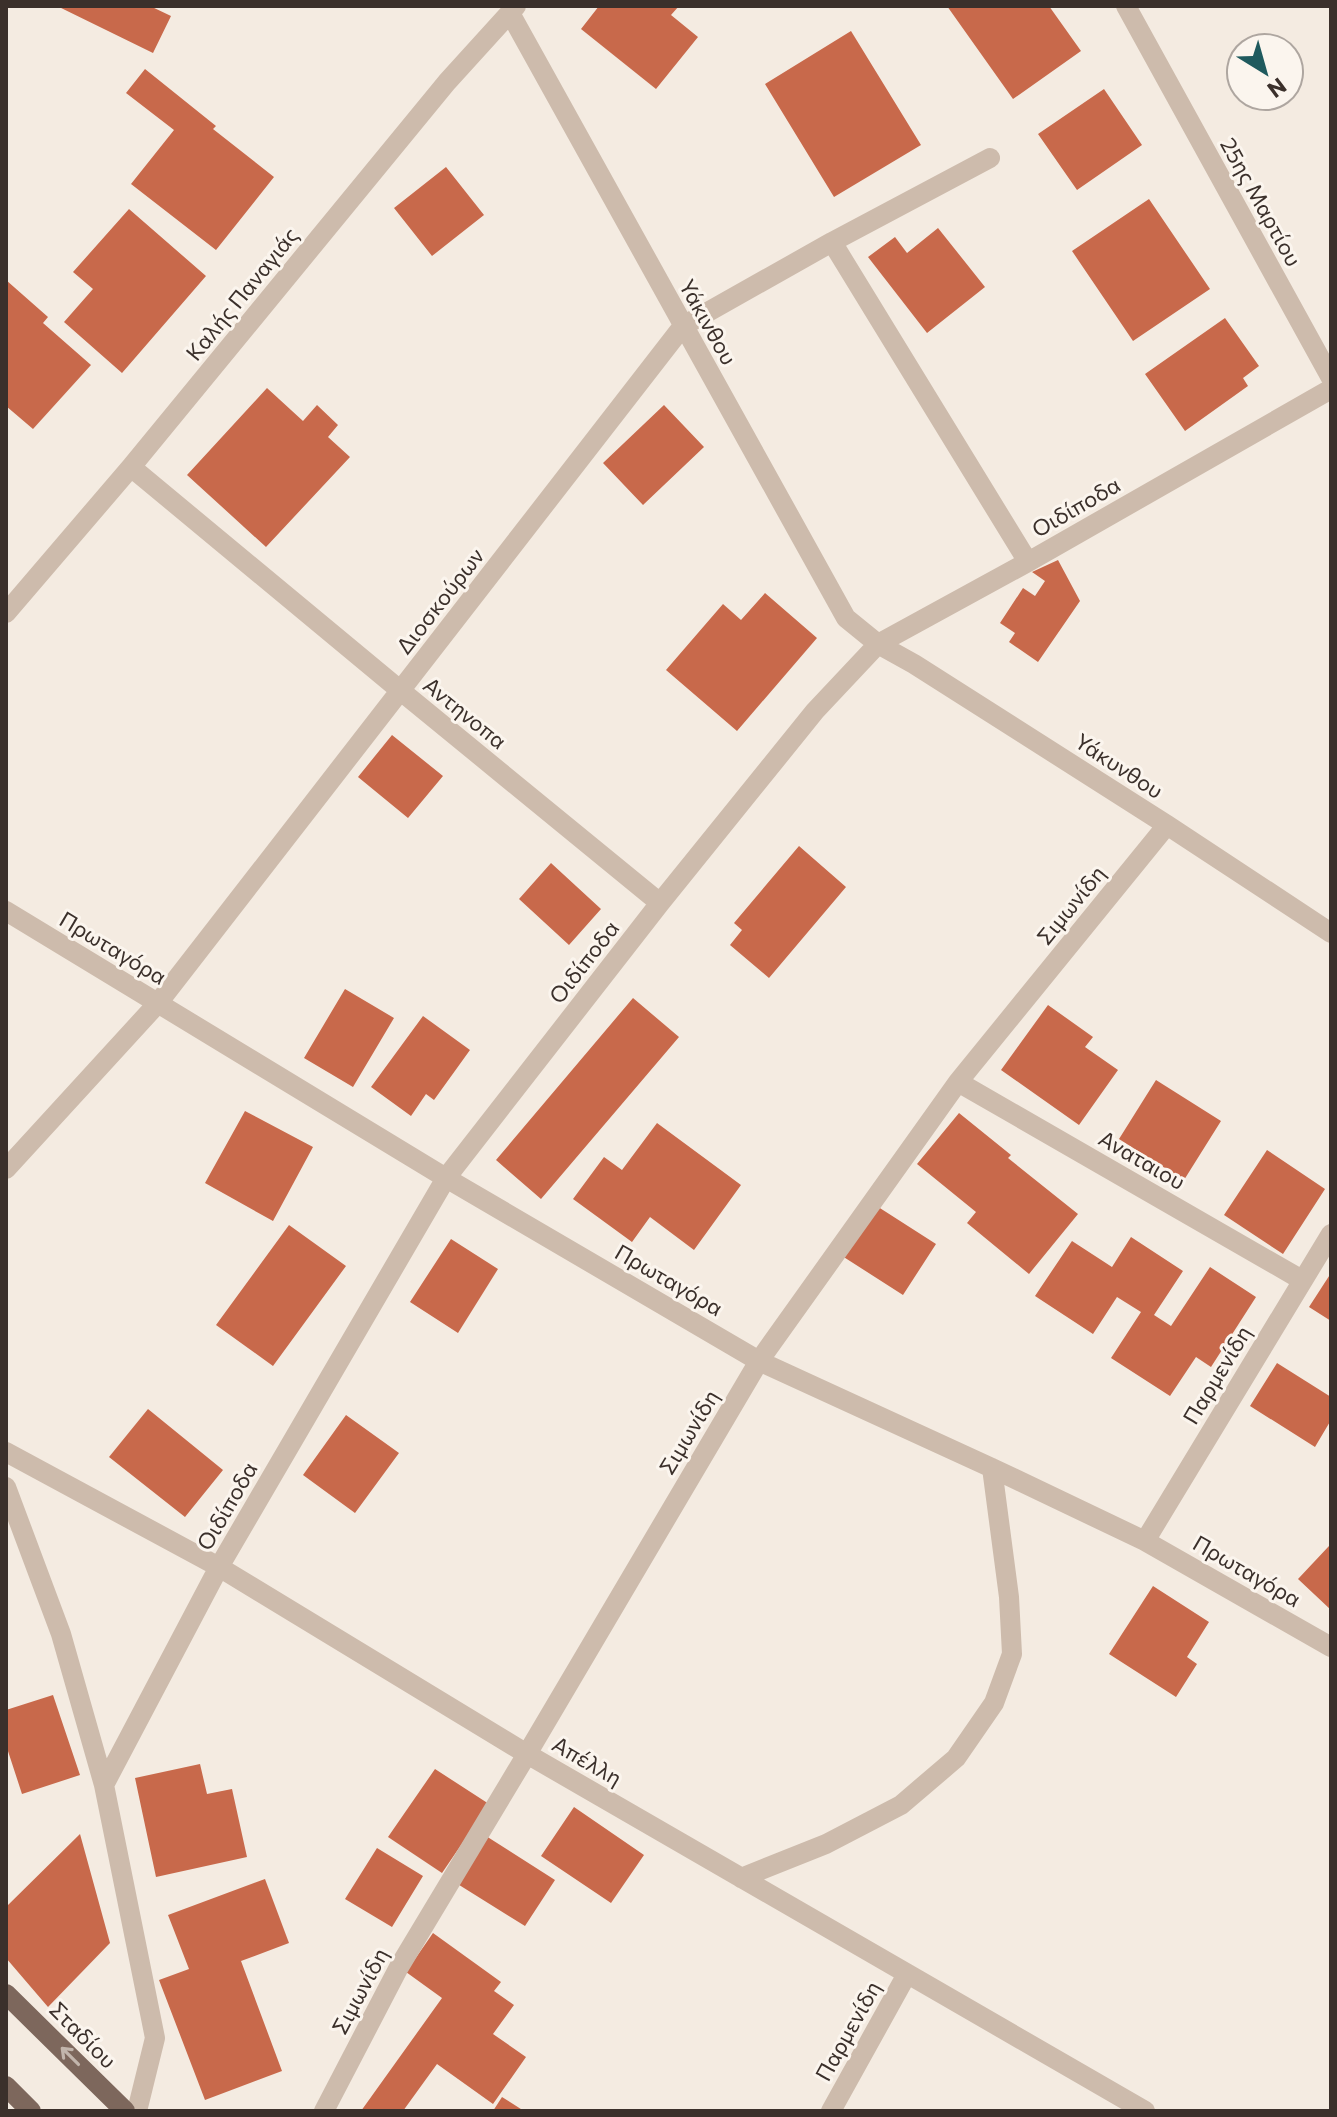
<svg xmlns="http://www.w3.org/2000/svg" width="1337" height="2117" font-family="Commissioner,sans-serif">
  <rect width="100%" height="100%" fill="#f4ebe1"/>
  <path fill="#c8694b" d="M57,6H150L171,16L153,53Z
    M599,6H679L671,15L698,37L656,89L581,29Z
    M947,6H1049L1081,51L1013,99Z
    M851,31L921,145L834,197L765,84Z
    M145,69L216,126L213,129L274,177L216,250L131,184L174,130L126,93Z
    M1104,89L1142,145L1077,190L1038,134Z
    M446,167L484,215L432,256L394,208Z
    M1149,199L1210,289L1133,341L1072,251Z
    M129,209L206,276L122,373L64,322L93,289L73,272Z
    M938,228L985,287L927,333L868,257L895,237L907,253Z
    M6,280L48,317L43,323L91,365L33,429L6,406Z
    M1225,318L1259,366L1243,378L1248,386L1185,431L1145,374Z
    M267,388L303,421L317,405L338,425L328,437L350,457L266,547L187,475Z
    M664,405L704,447L643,505L603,463Z
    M1058,560L1080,601L1038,662L1009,642L1015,633L1000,623L1023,588L1035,596L1045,581L1032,572Z
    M765,593L817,638L737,731L666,670L723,604L741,620Z
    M392,735L443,776L408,818L358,777Z
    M799,846L846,887L769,978L730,945L742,930L734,923Z
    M551,863L601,909L569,945L519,899Z
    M345,989L394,1018L353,1087L304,1058Z
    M633,998L679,1037L541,1199L496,1160Z
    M1048,1005L1093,1037L1085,1047L1118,1070L1079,1125L1001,1070Z
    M423,1016L470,1050L434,1100L426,1094L411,1116L371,1087Z
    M1156,1080L1221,1121L1184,1180L1119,1139Z
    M245,1111L313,1147L273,1221L205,1183Z
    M959,1113L1011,1155L1008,1158L1078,1214L1029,1274L967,1223L976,1212L917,1164Z
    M657,1123L741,1185L694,1250L650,1217L632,1242L573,1199L604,1157L622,1170Z
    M1267,1150L1325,1189L1283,1254L1224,1215Z
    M872,1203L936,1244L903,1295L839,1254Z
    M289,1225L346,1266L273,1366L216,1325Z
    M1131,1237L1183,1271L1154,1315L1171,1326L1210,1267L1256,1297L1211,1367L1196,1357L1170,1396L1111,1358L1141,1312L1117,1297L1093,1334L1035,1296L1072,1241L1112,1267Z
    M451,1239L498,1269L458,1333L410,1302Z
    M1331,1273V1321L1309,1307Z
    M1277,1363L1331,1397V1420L1315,1447L1250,1406Z
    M148,1409L223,1470L185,1517L109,1457Z
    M346,1415L399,1453L355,1513L303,1475Z
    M1329,1546L1331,1548V1610L1298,1579Z
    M1153,1586L1209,1622L1187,1657L1197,1664L1176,1697L1109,1654Z
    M53,1695L80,1775L22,1794L6,1745V1710Z
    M200,1764L207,1794L232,1789L247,1857L156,1877L135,1778Z
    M435,1769L489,1804L442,1873L388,1837Z
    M574,1807L644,1855L611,1903L541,1856Z
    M80,1834L110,1943L48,2007L6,1958V1907Z
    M486,1836L555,1880L525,1926L456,1883Z
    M377,1848L423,1876L392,1927L345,1899Z
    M265,1879L289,1943L241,1961L282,2071L205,2100L159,1980L189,1969L168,1915Z
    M433,1933L501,1982L494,1991L514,2005L493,2034L526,2057L493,2104L437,2064L403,2111H361L442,1998L406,1972Z
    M502,2097L524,2111H493Z"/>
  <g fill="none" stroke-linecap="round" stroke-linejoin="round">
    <path stroke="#cdbbac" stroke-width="20" d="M1126,6L1331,378
      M510,13L846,618L878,644L914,664L1167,825L1331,933
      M832,242L1028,562
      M131,467L401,691L660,903
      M6,613L131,467L447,82L516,6
      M6,911L446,1178L759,1361L992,1468L1145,1541L1331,1647
      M958,1082L1302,1280
      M6,1169L158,1003L683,326L832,242L990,158
      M6,1452L219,1567L527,1754L1145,2111
      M6,1487L61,1634L104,1785L155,2038L137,2111
      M1145,1541L1331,1234
      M104,1785L219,1567L446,1178L660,903L815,711L878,644L1028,562L1331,389
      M741,1878L826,1844L901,1805L956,1758L994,1703L1012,1654L1009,1597L992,1468
      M324,2111L399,1967L527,1754L759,1361L958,1082L1167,825
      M831,2111L907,1974"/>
    <path stroke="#7d675c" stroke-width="20" d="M6,1994L125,2111
      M6,2086L31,2111"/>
  </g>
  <defs><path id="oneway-shaft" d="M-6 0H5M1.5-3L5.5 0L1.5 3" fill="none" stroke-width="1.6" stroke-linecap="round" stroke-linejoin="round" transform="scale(2)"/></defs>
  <use stroke="#c2b5ac" href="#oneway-shaft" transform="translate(70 2056) rotate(-135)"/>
  <g text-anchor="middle" stroke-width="6" stroke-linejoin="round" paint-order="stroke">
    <g font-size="22" fill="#3b302b" stroke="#fbf5ee">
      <text transform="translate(1261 202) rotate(61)" y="8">25ης Μαρτίου</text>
      <text transform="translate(242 294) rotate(-51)" y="8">Καλής Παναγιάς</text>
      <text transform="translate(708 322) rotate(61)" y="8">Υάκινθου</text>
      <text transform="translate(1076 507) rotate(-30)" y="8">Οιδίποδα</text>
      <text transform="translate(440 601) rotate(-52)" y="8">Διοσκούρων</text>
      <text transform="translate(465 713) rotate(39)" y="8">Αντηνοπα</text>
      <text transform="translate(1119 766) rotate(33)" y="8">Υάκυνθου</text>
      <text transform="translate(1071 905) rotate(-51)" y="8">Σιμωνίδη</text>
      <text transform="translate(113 948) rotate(31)" y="8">Πρωταγόρα</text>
      <text transform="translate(584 962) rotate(-52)" y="8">Οιδίποδα</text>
      <text transform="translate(1142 1160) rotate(30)" y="8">Αναταιου</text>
      <text transform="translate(669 1280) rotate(30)" y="8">Πρωταγόρα</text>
      <text transform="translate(1217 1375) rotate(-59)" y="8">Παρμενίδη</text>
      <text transform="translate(689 1432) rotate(-59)" y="8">Σιμωνίδη</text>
      <text transform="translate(227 1506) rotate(-60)" y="8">Οιδίποδα</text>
      <text transform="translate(1247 1571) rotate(30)" y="8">Πρωταγόρα</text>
      <text transform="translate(587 1761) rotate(30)" y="8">Απέλλη</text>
      <text transform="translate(360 1991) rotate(-62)" y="8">Σιμωνίδη</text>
      <text transform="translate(848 2031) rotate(-61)" y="8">Παρμενίδη</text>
      <text transform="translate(83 2035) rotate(45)" y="8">Σταδίου</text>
    </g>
  </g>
  <rect width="1337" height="2117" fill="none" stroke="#3b302b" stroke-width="16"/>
  <g transform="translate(1265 72) rotate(143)"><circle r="38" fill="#fbf5ee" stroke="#aea6a0" stroke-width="2"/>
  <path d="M0-6L14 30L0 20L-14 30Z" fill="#1f5a5e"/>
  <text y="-12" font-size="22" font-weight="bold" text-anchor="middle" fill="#3b302b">N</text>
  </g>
</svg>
